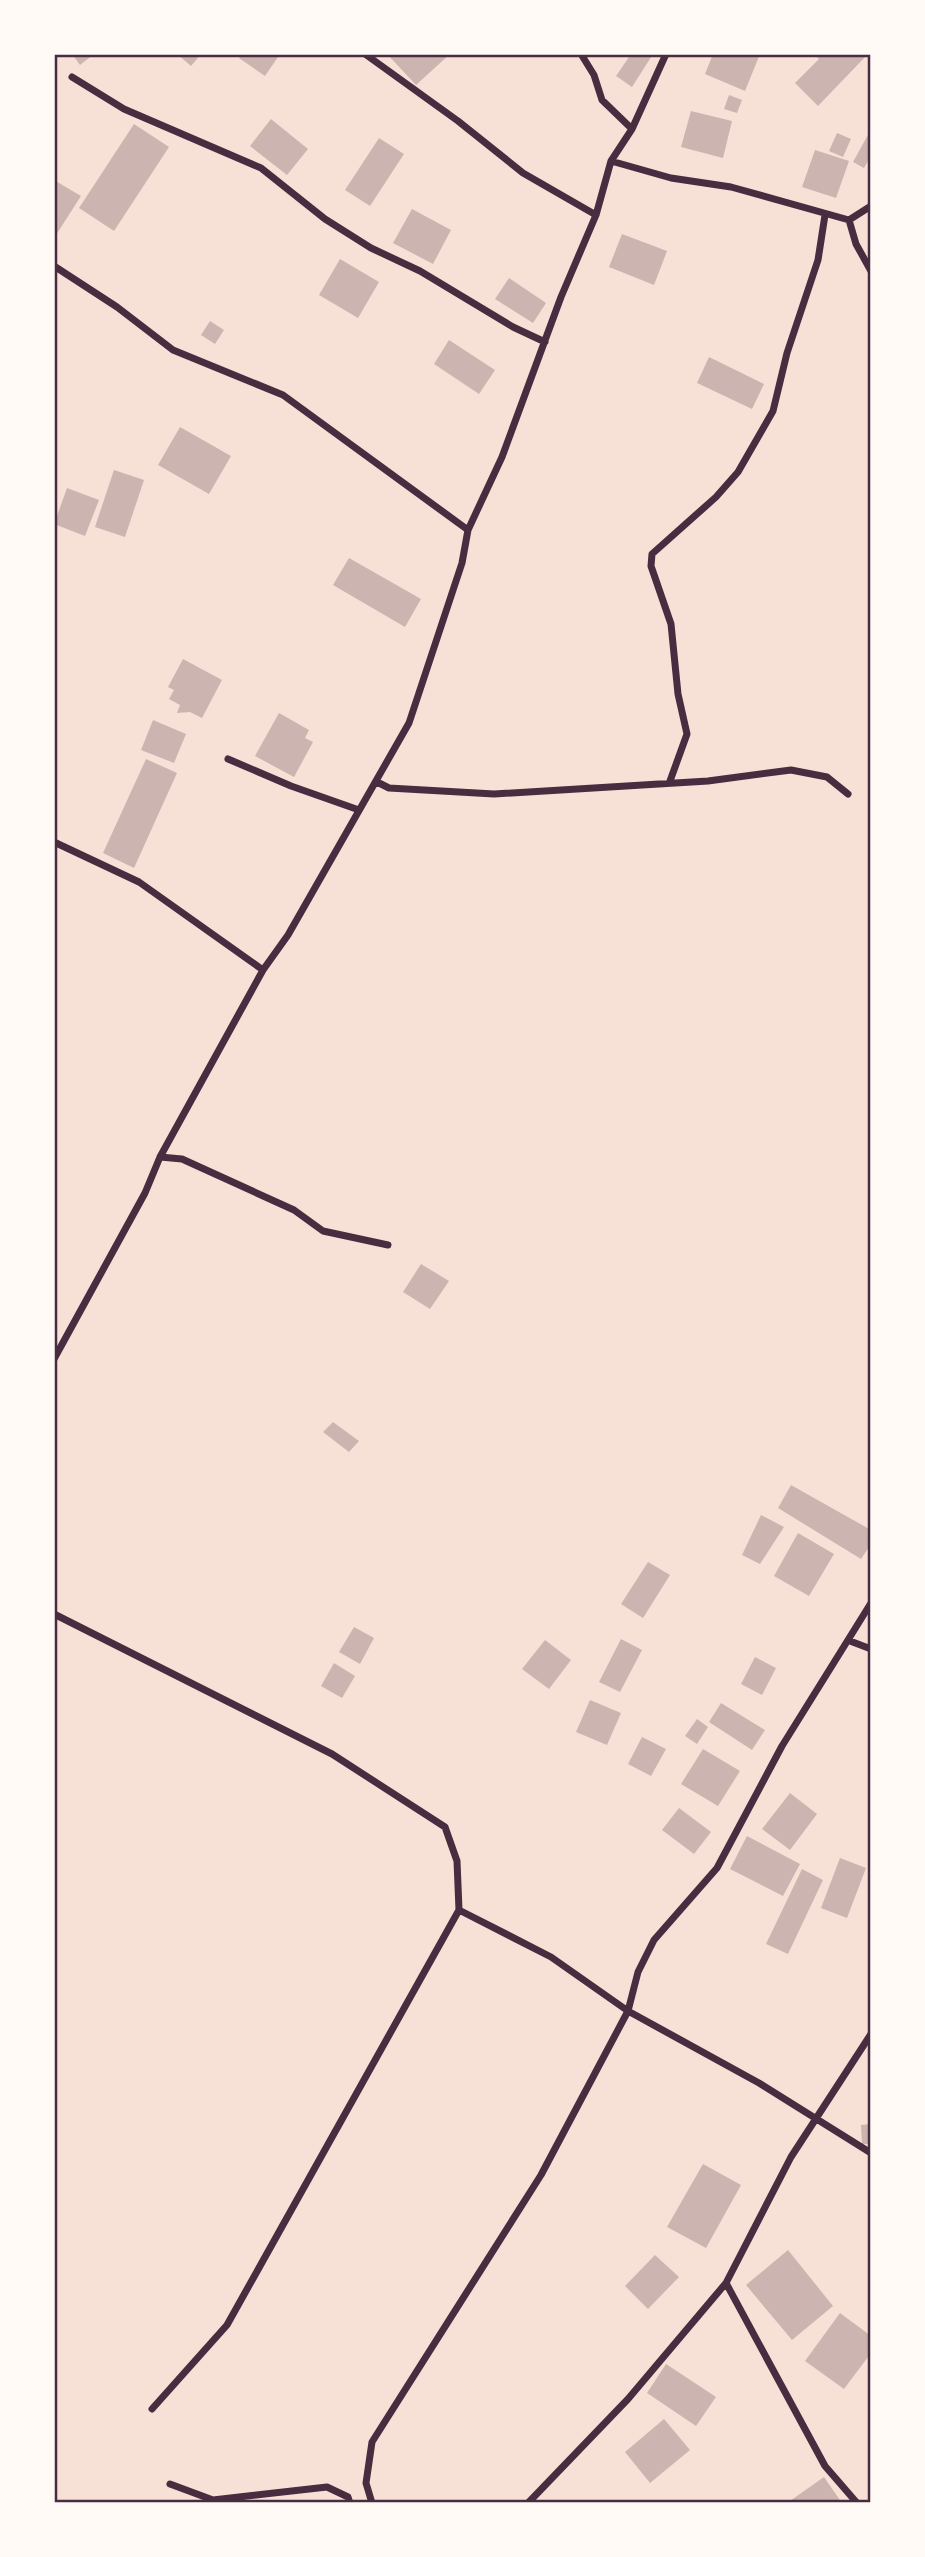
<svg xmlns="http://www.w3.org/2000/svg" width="925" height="2557" font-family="Cabin,sans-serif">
  <rect width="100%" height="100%" fill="#f7e1d7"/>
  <path fill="#ccb4b1" d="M72,54H94L80,65Z
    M177,54H201L191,66Z
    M241,54H280L265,76L239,58Z
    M387,54H450L416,85Z
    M631,54H653L632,87L616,76Z
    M713,54H760L745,91L705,74Z
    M814,54H868L818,106L795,83L819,59Z
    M729,95L742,100L737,113L724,109Z
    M691,111L732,121L723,158L681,147Z
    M271,119L308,149L287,175L250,146Z
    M134,124L169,147L114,231L79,208Z
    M837,133L851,139L843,157L829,151Z
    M869,133L871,156L864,168L853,162Z
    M379,138L404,154L370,206L345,190Z
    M815,150L849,161L836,198L802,187Z
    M54,180L81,196L56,235L54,234Z
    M412,209L451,230L433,264L393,243Z
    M622,234L667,251L654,285L609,267Z
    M340,259L379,282L358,318L319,295Z
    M509,278L546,303L533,323L495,299Z
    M210,321L224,330L215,344L201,335Z
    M449,340L495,370L479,394L434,364Z
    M709,357L764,384L752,409L697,383Z
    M180,427L231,456L209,494L158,465Z
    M114,470L144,480L125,537L95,527Z
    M67,488L99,500L85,536L54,524Z
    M349,558L421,599L405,627L333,585Z
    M183,659L222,680L202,718L190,712L177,713L180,705L169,699L174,690L168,687Z
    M279,713L309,730L305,738L313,742L294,777L255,756Z
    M153,720L186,734L174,763L141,750Z
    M146,759L177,773L134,868L103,853Z
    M421,1264L449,1281L430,1309L403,1292Z
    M333,1422L359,1441L349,1452L323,1432Z
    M791,1485L871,1530V1544L861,1559L778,1508Z
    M761,1515L784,1527L760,1564L742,1555Z
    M798,1533L834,1554L809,1596L774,1576Z
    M648,1562L670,1575L643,1618L621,1604Z
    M354,1627L374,1638L360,1664L339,1652Z
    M621,1639L642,1650L620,1692L599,1682Z
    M545,1640L571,1660L549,1689L522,1669Z
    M755,1657L776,1668L762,1695L741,1684Z
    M334,1663L355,1676L342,1698L321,1686Z
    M590,1700L621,1713L607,1745L576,1732Z
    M721,1703L765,1730L752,1750L709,1722Z
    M697,1719L708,1727L697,1744L685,1736Z
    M642,1737L666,1749L651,1776L628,1764Z
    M703,1749L740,1771L718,1806L681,1784Z
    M790,1793L817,1814L790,1850L762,1829Z
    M679,1808L711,1832L694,1854L662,1830Z
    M747,1836L800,1864L783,1896L730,1869Z
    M840,1858L866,1868L847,1918L821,1908Z
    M802,1869L823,1880L788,1954L766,1944Z
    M871,2124V2144H862L861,2125Z
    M703,2164L741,2185L706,2248L667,2227Z
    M788,2250L833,2306L792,2340L746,2285Z
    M655,2255L679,2277L648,2309L625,2286Z
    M840,2313L871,2336V2353L844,2389L805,2361Z
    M666,2364L716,2397L696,2426L647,2393Z
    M664,2419L690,2450L650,2483L625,2452Z
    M824,2477L842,2503H787Z"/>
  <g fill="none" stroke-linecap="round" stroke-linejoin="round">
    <path stroke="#4a2c40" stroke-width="7" d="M365,54L458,121L523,173L596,215
      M581,54L594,75L602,100L632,129
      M72,77L124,109L261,168L325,219L371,248L420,271L513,327L545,342
      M611,161L671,178L731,187L849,220L871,206
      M849,220L856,244L871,271
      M54,266L117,307L173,350L283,395L468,530
      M228,759L291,786L359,810
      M670,781L687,734L678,694L671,624L651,566L652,554L716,497L738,472L773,411L787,353L818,260L825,215
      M377,782L389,788L494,794L708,781L791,770L827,777L848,794
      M54,842L139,882L263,970
      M160,1157L182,1159L294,1210L323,1231L388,1245
      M54,1359L145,1193L160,1157L263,970L288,935L409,723L462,563L468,530L502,457L561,297L596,215L611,161L632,129L666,54
      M54,1614L332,1754L445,1827L457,1861L459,1910
      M850,1641L871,1649
      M726,2283L825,2466L857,2503
      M152,2409L227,2325L459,1910L551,1957L628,2011L759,2083L871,2153
      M170,2484L213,2500L327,2487L348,2497L350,2503
      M372,2503L366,2483L372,2442L541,2175L628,2011L638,1972L654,1940L717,1868L782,1746L871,1603
      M528,2503L628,2399L726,2283L791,2157L871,2034"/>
  </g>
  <rect width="925" height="2557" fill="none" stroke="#fffaf5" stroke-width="112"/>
  <rect x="56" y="56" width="813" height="2445" fill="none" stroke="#4a2c40" stroke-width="2.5"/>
</svg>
